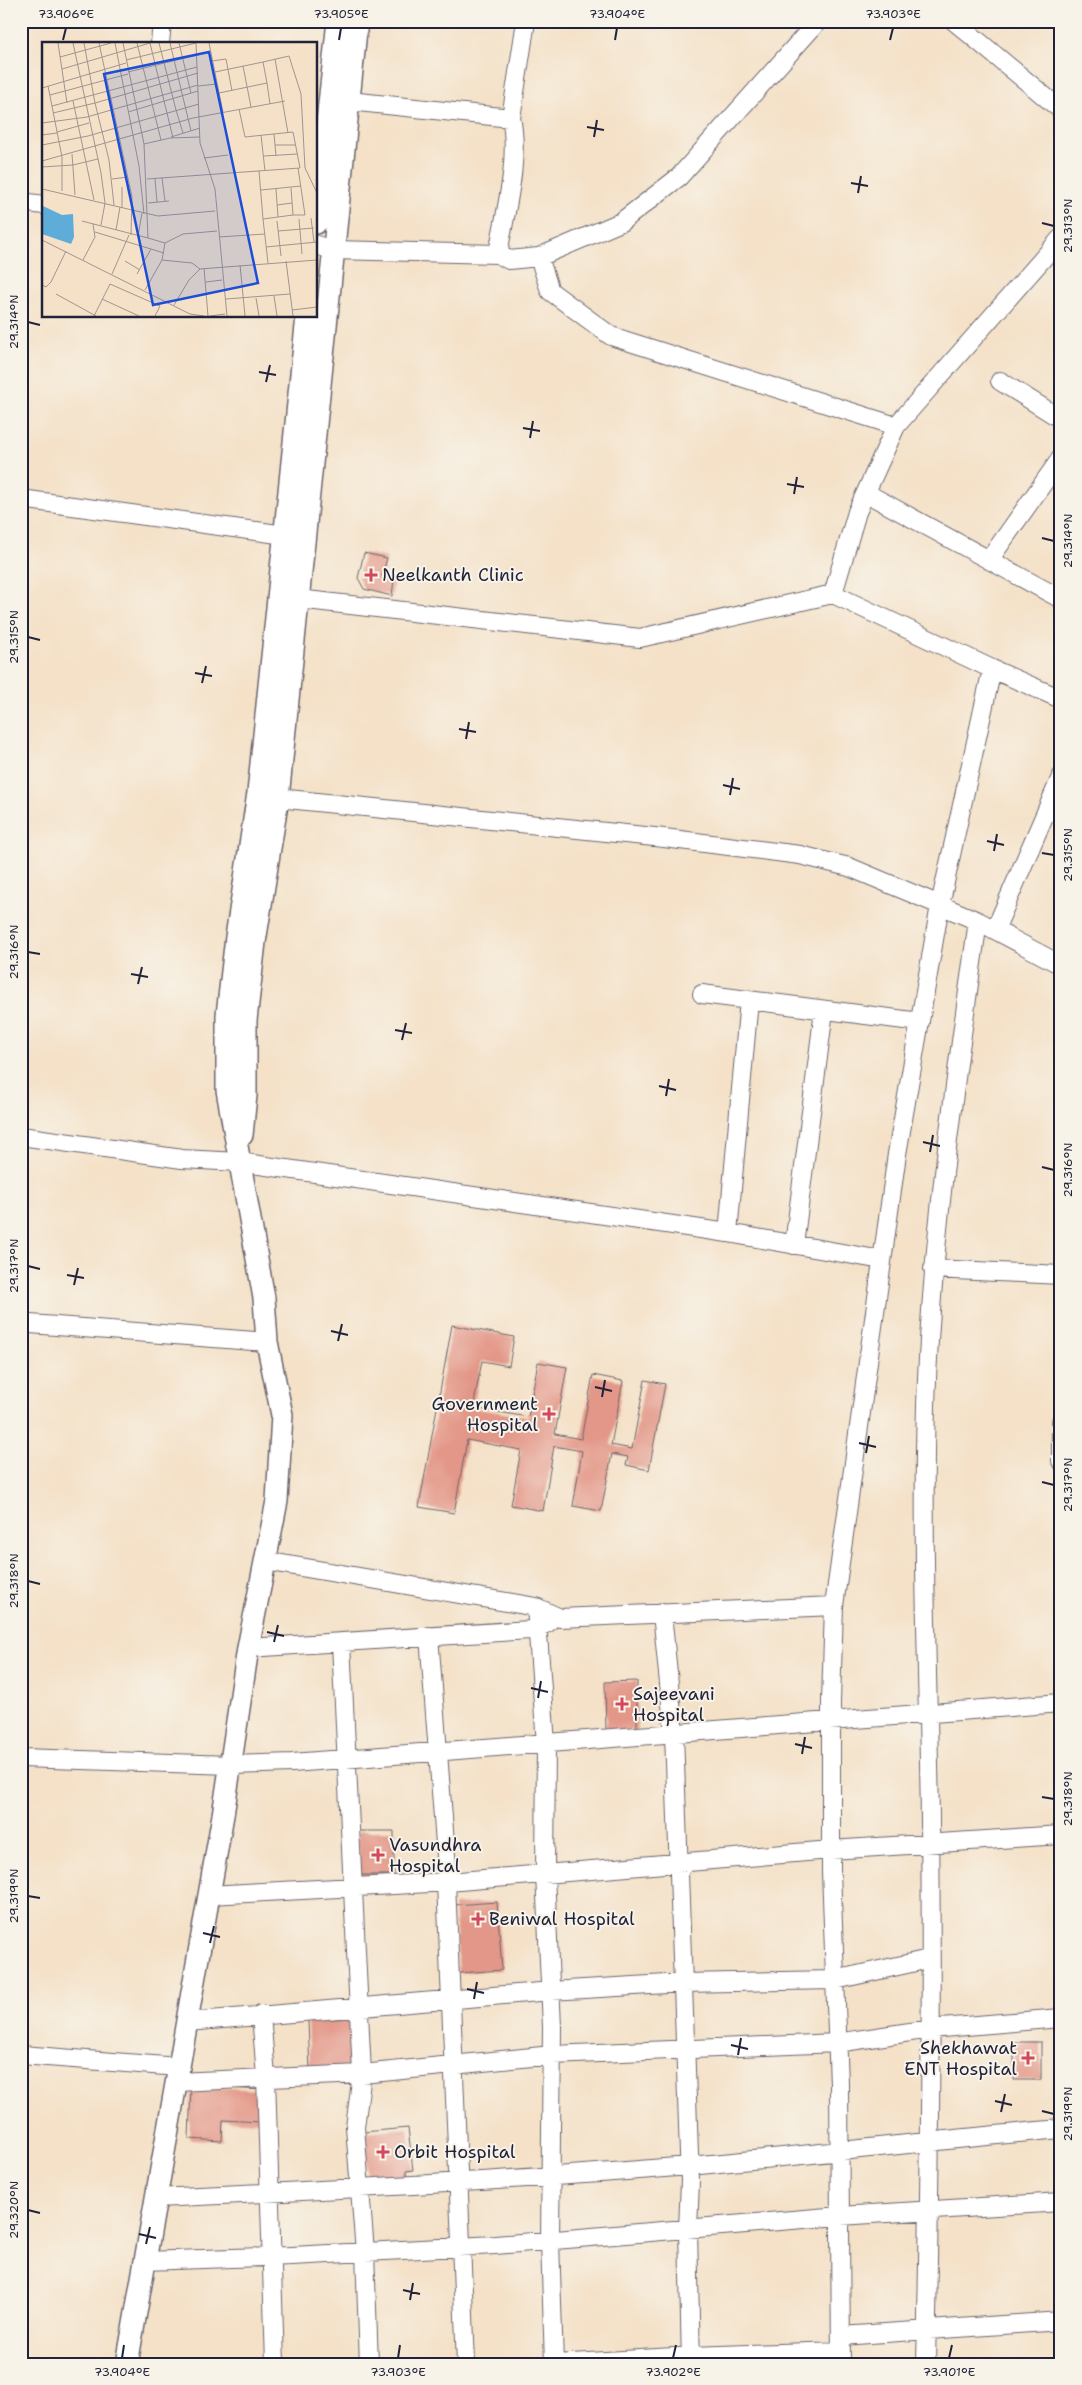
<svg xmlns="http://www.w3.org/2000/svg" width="1082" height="2385" font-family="'Shantell Sans',sans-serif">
  <rect width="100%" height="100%" fill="#f7f3e8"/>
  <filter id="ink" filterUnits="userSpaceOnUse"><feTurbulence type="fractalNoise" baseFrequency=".02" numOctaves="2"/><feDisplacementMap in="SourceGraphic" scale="10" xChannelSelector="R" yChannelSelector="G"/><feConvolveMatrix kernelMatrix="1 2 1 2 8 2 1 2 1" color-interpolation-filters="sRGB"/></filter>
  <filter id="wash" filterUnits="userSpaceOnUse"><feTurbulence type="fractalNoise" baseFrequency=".0096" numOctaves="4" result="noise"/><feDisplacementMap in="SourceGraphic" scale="20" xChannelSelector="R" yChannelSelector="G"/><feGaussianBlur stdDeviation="1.12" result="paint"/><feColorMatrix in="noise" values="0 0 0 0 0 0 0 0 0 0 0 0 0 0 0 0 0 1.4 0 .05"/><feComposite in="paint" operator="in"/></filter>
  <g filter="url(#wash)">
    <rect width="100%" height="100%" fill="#f4e1c8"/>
    <g id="blocks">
      <path fill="#e39788" d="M364,553L387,558L382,576L394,579L392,596L364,589L358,578Z
        M452,1325L514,1337L509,1366L482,1361L473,1408L528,1417L538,1362L567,1367L555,1434L581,1439L593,1375L623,1381L611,1445L632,1449L645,1380L665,1384L649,1470L626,1465L628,1457L612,1454L601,1511L573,1506L582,1451L554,1446L543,1511L511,1505L521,1450L467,1440L454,1513L419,1507Z
        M637,1681V1731H606L605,1682Z
        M358,1831H394V1875H358Z
        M497,1902L502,1970L459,1973L454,1905Z
        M356,2018L358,2070L310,2071L308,2020Z
        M1014,2042H1041V2080H1014Z
        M191,2086L263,2090L261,2122L223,2120L222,2141L189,2139Z
        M408,2128L413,2170L406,2171L407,2184L369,2188L363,2132Z"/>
    </g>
  </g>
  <g filter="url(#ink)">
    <use href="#blocks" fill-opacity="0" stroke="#6c656c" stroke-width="1"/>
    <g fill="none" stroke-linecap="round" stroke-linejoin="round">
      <defs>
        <path id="minor" d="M954,21L1061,110
          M160,44L162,21
          M349,101L511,118
          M21,202L44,205
          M316,245L333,250L498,254L509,260L539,257L621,222L679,177L818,21
          M498,254C505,213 520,159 511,118L526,21
          M539,257L550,291L611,336L896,426L1061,238
          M1000,381L1061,419
          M866,493L1061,599
          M21,499L285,535
          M989,560L1061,458
          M833,594L857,512L896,426
          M298,599L640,638L833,594L992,669
          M278,798L664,838L800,855L849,867L978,921L1061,965
          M995,930L1061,777
          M702,994L920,1022
          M21,1136L182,1159L239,1162L728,1233L882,1260
          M728,1233L749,1000
          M794,1245L824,1010
          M933,1269L1061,1275
          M30,1324L267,1342
          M1061,1421V1461
          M265,1561L536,1607L560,1618L834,1606
          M536,1607L546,1744L545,1874L552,2027L550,2241L554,2364
          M662,1613L674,1734L690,2181L688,2229L691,2364
          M429,1636L448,1882
          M341,1643L362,2074L355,2127L365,2252L369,2364
          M248,1648L530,1630L548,1623
          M21,1758L231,1765L292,1763L1061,1703
          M446,1882L466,2364
          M209,1895L448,1882L831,1850L1061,1835
          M261,2014L266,2077L275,2364
          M187,2022L551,1991L683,1983L835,1980L929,1959
          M21,2055L179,2067
          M176,2082L362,2074L552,2055L837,2043L930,2029L1061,2018
          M155,2198C333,2190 511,2181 688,2166C813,2155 936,2140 1061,2129
          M144,2261L292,2256L495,2245L840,2216L1061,2202
          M841,2336L1061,2321
          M555,2364L691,2356L841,2351
          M841,2364L839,2084L831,1871V1702L834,1606L897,1154L940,905L992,669L1061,699
          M926,2364C930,2182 932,2001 930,1819C928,1681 922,1543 926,1405C931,1243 955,1082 978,921"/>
        <path id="tertiary" d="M316,223L338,21
          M242,1135L246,1095V1020L255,942L278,798L357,21
          M127,2364L223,1815L248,1648L277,1501L282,1415L267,1342L264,1298L227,1090V1015L236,937L258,793L307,316"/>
      </defs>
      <use href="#minor" stroke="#6c656c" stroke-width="20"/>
      <use href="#tertiary" stroke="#6c656c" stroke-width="24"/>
      <use href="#minor" stroke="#fff" stroke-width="18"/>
      <use href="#tertiary" stroke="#fff" stroke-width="21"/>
    </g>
  </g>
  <path fill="none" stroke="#22223b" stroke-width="2" d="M63,40L66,28M339,40L341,28M615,40L617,28M890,40L893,28M587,127L604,130M594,137L597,120M851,183L868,186M858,193L861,176M1042,223L1054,226M28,322L40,325M259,372L276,375M266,382L270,365M523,428L540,431M530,438L533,421M787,484L804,487M794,494L797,477M1042,538L1054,541M28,637L40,640M195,673L212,676M202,683L206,666M459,729L476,732M466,739L469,722M723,785L740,789M730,795L733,778M987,841L1004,845M994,851L997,834M1042,853L1054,855M28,952L40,954M131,974L148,977M138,984L142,967M395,1030L412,1033M402,1040L406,1023M659,1086L676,1090M666,1096L669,1079M923,1142L940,1146M930,1152L933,1135M1042,1167L1054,1170M28,1266L40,1269M67,1275L84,1278M74,1285L78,1268M331,1331L348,1335M338,1341L342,1324M595,1387L612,1391M602,1397L605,1380M859,1443L876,1447M866,1453L869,1436M1042,1482L1054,1485M28,1581L40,1584M267,1632L284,1636M274,1642L278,1625M531,1688L548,1692M538,1698L541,1681M795,1744L812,1748M802,1754L805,1737M1042,1797L1054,1799M28,1896L40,1898M203,1933L220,1937M210,1943L214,1926M467,1989L484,1993M474,1999L477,1982M731,2045L748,2049M738,2055L741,2038M995,2101L1012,2105M1042,2111L1054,2114M1001,2112L1005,2094M28,2210L40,2213M139,2234L156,2238M146,2244L150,2227M403,2290L420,2294M410,2300L413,2283M122,2358L124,2345M398,2358L400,2345M673,2358L676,2345M949,2358L952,2345"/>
  <g fill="#d1495b" stroke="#f7f3e8" stroke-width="2">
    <path d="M368.5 567.5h5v5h5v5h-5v5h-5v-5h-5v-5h5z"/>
    <path d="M546.5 1406.5h5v5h5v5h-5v5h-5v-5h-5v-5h5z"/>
    <path d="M619.5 1696.5h5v5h5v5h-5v5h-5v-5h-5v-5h5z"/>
    <path d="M375.5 1847.5h5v5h5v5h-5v5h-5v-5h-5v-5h5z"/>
    <path d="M475.5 1911.5h5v5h5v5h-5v5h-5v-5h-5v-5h5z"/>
    <path d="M1025.5 2050.5h5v5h5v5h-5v5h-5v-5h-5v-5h5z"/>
    <path d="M380.5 2144.5h5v5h5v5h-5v5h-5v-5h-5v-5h5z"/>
  </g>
  <g text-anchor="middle" stroke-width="4" stroke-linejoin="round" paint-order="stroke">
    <g font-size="18" fill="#22223b" stroke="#f7f3e8" text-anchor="start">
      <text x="382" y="581">Neelkanth Clinic</text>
      <text x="538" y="1410" text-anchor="end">Government<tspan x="538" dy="21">Hospital</tspan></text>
      <text x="633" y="1700">Sajeevani<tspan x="633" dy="21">Hospital</tspan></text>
      <text x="389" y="1851">Vasundhra<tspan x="389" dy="21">Hospital</tspan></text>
      <text x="489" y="1925">Beniwal Hospital</text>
      <text x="1017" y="2054" text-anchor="end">Shekhawat<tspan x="1017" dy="21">ENT Hospital</tspan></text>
      <text x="394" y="2158">Orbit Hospital</text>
    </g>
  </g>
  <g transform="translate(42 42)">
    <rect width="275" height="275" fill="#f4e1c8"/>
    <path d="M1,164L20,173L31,172L32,195L29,202L0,192Z" fill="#5eadd8"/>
    <path fill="none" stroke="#a09590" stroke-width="1" d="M16,1L25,61M31,1L59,131L63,161L59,183M57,1L90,155L89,193M73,1L97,124L102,172M95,1L119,98M108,1L131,96M117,1L134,68M128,1L149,89M137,1L149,51M154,1L158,101L173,147L185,274M167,1L181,70M18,15L69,1M233,17L246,91M84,18L154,1M170,19L184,17L190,49M221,20L247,14L259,52L263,126L275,151M201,24L209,65M20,27L108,1M86,30L155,13M173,30L221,20L225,41L177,51M225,41L228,62M6,44L20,115V149M156,44L175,42M0,46L84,21M8,53L86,32M31,59L52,158M10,64L155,25M134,68L141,91M86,70L156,49M11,71L53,61L42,1M0,81L45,75L156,43M15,90L47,81M232,92L234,114M0,93L15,91M219,93L223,129M129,95L158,86M102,102L128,96L158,95M0,103L46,94L157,62M233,103H253M30,112L33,153M222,114L255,112M162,116L186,113M0,119L151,76L243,59M0,125L31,123L56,117M217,129L221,177L236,175L234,147M120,136L123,159M70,137L86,135M105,137L258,126L251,90L203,95L197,67M113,137L115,160M80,145V166M0,147L116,174L173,169M219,148L259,144M106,161L127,159M72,163L67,118L53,61L156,31M235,163L250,161M251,173H263L256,126M236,175L251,173L249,146M269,176L272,200M221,177L226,221M257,177L260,212M40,179L106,196L102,102L81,1M235,179L239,214M74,188L78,165M236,189L272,186M53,190L122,211M96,194L100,171M177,195L223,192M106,196L123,201L141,192L175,189M0,198L148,272L162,274M224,205L275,200M41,218L53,195L51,182M120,218L123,201M83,219L98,228M244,219L251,274M198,223L203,274M162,226L166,274M70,232L87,193M95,232L109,207M164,240L180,238M0,243L4,245L9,240L24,209M103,248L120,218L150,221L158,227M14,252L54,274M232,254L235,274M214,256L217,274M60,257L97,274M184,257L248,252M132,263L147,238L158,227L275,218M250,268L275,265M52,274L68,242L118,264L113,274M168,274L183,272"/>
    <path fill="#1d4ed8" fill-opacity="0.15" stroke="#1d4ed8" stroke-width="2.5" d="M167,10L216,241L111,263L62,32Z"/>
    <rect width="275" height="275" fill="none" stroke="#22223b" stroke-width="2.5"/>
  </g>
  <rect width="1082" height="2385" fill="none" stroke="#f7f3e8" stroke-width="55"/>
  <rect x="28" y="28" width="1026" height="2330" fill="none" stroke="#22223b" stroke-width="2"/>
  <g font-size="12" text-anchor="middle" fill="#22223b">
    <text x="66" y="18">73.906°E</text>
    <text x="341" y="18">73.905°E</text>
    <text x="617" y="18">73.904°E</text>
    <text x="893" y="18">73.903°E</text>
    <text transform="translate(1068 226) rotate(-90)" y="4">29.313°N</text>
    <text transform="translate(14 322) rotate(-90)" y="4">29.314°N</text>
    <text transform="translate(1068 541) rotate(-90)" y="4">29.314°N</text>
    <text transform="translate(14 637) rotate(-90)" y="4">29.315°N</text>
    <text transform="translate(1068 855) rotate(-90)" y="4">29.315°N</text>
    <text transform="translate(14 952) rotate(-90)" y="4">29.316°N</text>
    <text transform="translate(1068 1170) rotate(-90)" y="4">29.316°N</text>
    <text transform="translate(14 1266) rotate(-90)" y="4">29.317°N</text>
    <text transform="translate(1068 1485) rotate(-90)" y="4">29.317°N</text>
    <text transform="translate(14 1581) rotate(-90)" y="4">29.318°N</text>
    <text transform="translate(1068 1799) rotate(-90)" y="4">29.318°N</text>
    <text transform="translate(14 1896) rotate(-90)" y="4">29.319°N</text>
    <text transform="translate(1068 2114) rotate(-90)" y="4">29.319°N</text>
    <text transform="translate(14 2210) rotate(-90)" y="4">29.320°N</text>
    <text x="122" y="2376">73.904°E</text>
    <text x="398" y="2376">73.903°E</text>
    <text x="673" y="2376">73.902°E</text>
    <text x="949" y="2376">73.901°E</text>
  </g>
</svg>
